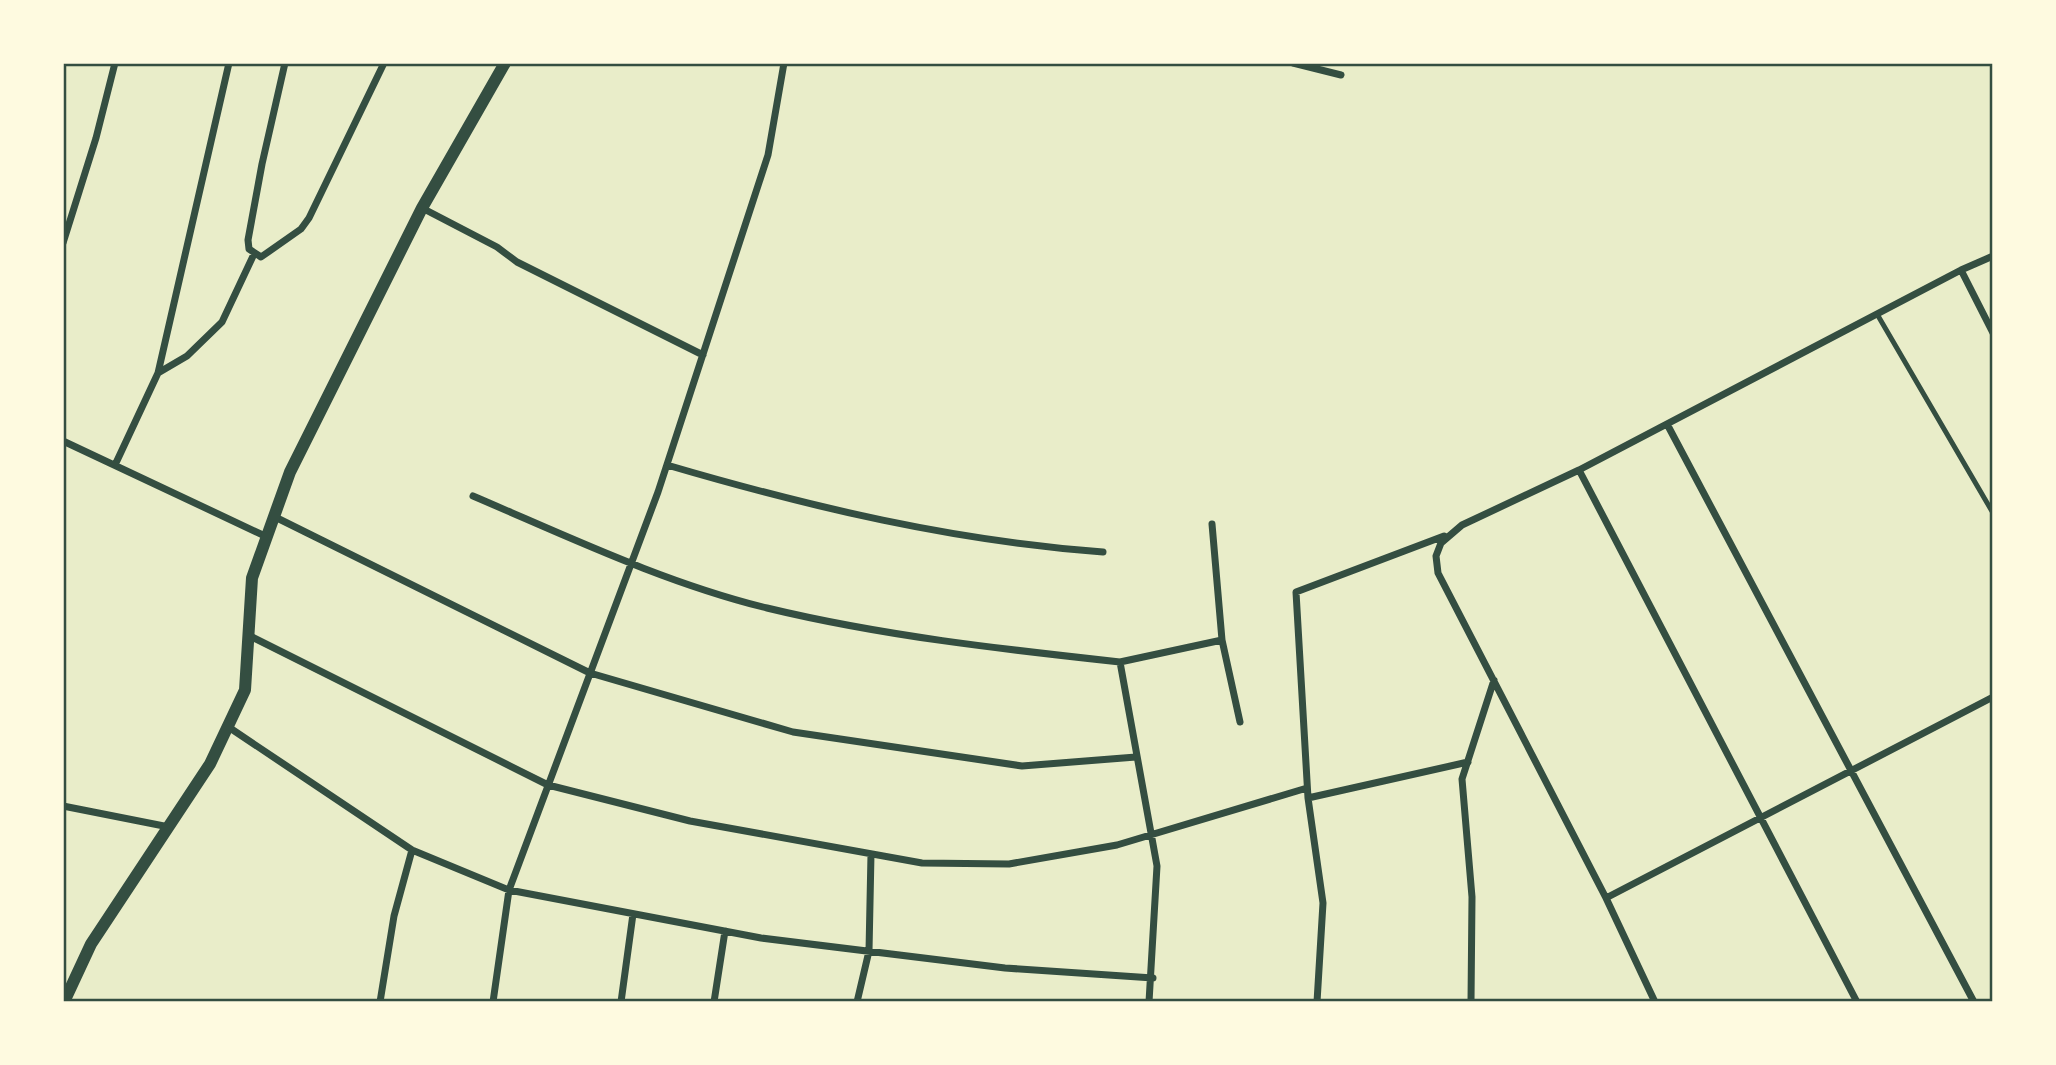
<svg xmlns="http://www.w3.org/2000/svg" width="2056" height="1065" font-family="Lato,sans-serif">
  <rect width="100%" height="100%" fill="#e9edc9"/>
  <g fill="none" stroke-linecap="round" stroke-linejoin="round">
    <path stroke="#344e41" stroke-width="5" d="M1877,314L1993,513"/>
    <path stroke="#344e41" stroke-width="7" d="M285,63L262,164L248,240L249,249L261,257L301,229L309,218L384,63
      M1293,63L1341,75
      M422,208L497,247L517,262L703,355
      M63,243L96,138L115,63
      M1961,270L1993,333
      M158,373L229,63
      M1667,424L1974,1002
      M63,441L265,536
      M115,465L158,373L187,356L222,322L254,254
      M667,465C810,507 954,541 1103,552
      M1579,470L1857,1002
      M473,496C569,537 665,583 767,608C883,636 1001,649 1120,662
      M273,516L590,673L793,732L1022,766L1136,757
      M1212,524L1222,640L1240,722
      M250,636L548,785L690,821L922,863L1009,864L1117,845L1307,788
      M227,726L412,850L509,890L761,938L1005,968L1153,978
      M1308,798L1468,762
      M63,806L169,827
      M1606,898L1993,697
      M380,1002L394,916L412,850
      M493,1002L509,890L658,492L768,155L784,63
      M621,1002L633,914
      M714,1002L725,931
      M857,1002L869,951L871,854
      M1149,1002L1157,866L1120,662L1222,640
      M1317,1002L1323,903L1308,798L1296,592L1444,536
      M1471,1002L1472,897L1462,779L1494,680
      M1655,1002L1606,898L1438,573L1436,556L1441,543L1462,525L1579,470L1961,270L1993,256"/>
    <path stroke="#344e41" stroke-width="12" d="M64,1002L91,944L210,764L245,690L252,578L290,472L422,208L505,63"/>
  </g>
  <rect width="2056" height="1065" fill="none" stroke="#fefae0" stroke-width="130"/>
  <rect x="65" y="65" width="1926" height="935" fill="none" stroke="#344e41" stroke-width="2.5"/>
</svg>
